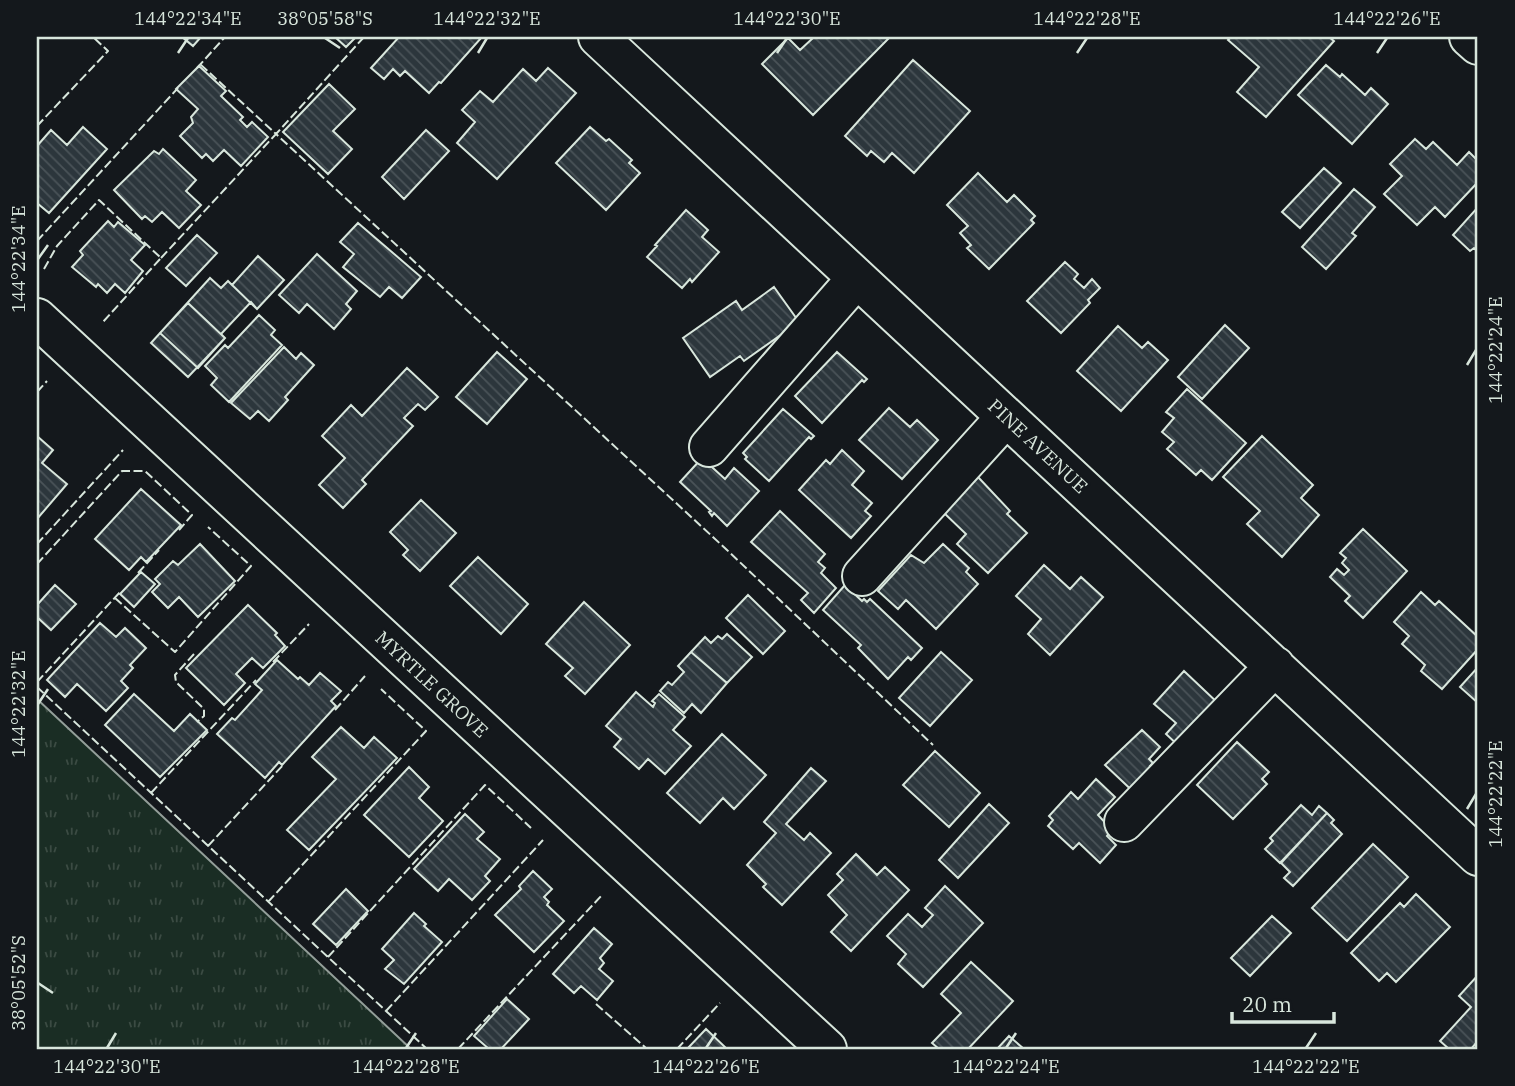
<svg xmlns="http://www.w3.org/2000/svg" width="1515" height="1086" font-family="'IBM Plex Serif',serif">
  <defs>
    <pattern id="grass-tufts" width="24" height="20" patternUnits="userSpaceOnUse" patternTransform="scale(1.75)"><rect width="24" height="20" fill="#1a2d24"/><path d="M3 7l-1-3M5 7V3M7 7l1-3M15 17l-1-3M17 17v-4M19 17l1-3" fill="none" stroke="#3b4b43"/></pattern>
    <pattern id="building-back-hatch" width="6" height="6" patternUnits="userSpaceOnUse" patternTransform="scale(1.75)"><rect width="6" height="6" fill="#2c363c"/><path d="M-1 5l2 2M0 0l6 6M5-1l2 2" fill="none" stroke="#4a5358"/></pattern>
  </defs>
  <rect width="100%" height="100%" fill="#14181c"/>
  <path fill="url(#grass-tufts)" stroke="#939e99" stroke-width="2" d="M37,699L411,1049H37Z"/>
  <path fill="url(#building-back-hatch)" stroke="#d8e6dc" stroke-width="2" d="M182,37H201L193,46Z
    M335,37H356L346,47Z
    M399,37H482L441,83L439,82L429,93L405,71L400,76L393,69L384,79L371,68Z
    M814,37H890L813,115L762,64L788,38L800,50Z
    M1231,37H1329L1334,41L1266,117L1237,92L1259,67L1228,40Z
    M913,60L970,111L914,173L892,153L884,162L871,151L867,156L845,136Z
    M1326,65L1340,77L1342,74L1365,95L1371,88L1388,104L1352,144L1298,95Z
    M199,66L226,91L221,96L243,117L240,120L247,127L252,122L268,137L241,166L224,150L213,161L206,154L202,158L180,136L193,123L191,117L198,109L176,89Z
    M548,68L576,93L497,179L457,143L475,122L462,110L480,91L493,102L523,69L536,81Z
    M329,84L355,109L333,131L352,149L328,174L283,132Z
    M83,127L107,149L49,213L37,203V146L51,130L67,145Z
    M590,127L606,141L609,139L632,160L629,163L640,173L606,210L556,163Z
    M426,130L449,151L404,199L382,177Z
    M1415,139L1426,149L1433,142L1457,165L1469,152L1478,161V182L1445,217L1435,207L1417,225L1384,194L1402,176L1390,164Z
    M163,149L196,180L186,191L201,205L179,228L162,212L152,222L145,216L142,219L114,190L154,151L159,154Z
    M1324,168L1341,183L1300,228L1282,212Z
    M978,173L1007,202L1014,195L1035,216L1031,220L1034,223L989,269L967,248L971,245L960,233L968,226L947,205Z
    M1354,189L1375,207L1352,233L1356,236L1326,269L1302,247Z
    M1478,207V252L1474,248L1470,251L1453,235Z
    M686,210L708,230L702,237L719,252L692,282L690,279L682,288L647,257L657,246L655,245Z
    M108,221L114,227L118,222L145,245L131,260L143,271L125,293L115,284L107,293L98,284L96,287L72,267L83,255L80,251Z
    M358,223L421,277L402,298L389,287L380,297L343,267L354,254L340,242Z
    M197,235L217,253L186,286L166,268Z
    M317,254L357,291L346,304L351,309L334,329L307,304L299,313L279,295Z
    M258,256L284,280L257,309L232,285Z
    M258,256L284,280L257,309L251,302L221,334L225,338L188,377L151,343L210,278L221,288L228,281L232,285Z
    M1065,262L1078,274L1074,279L1084,288L1092,279L1100,288L1088,300L1090,303L1061,333L1027,301Z
    M774,287L799,322L744,361L740,356L710,377L683,338L736,301L742,310Z
    M188,303L225,338L198,368L160,333Z
    M259,315L275,330L271,335L282,345L229,402L211,385L217,378L205,366L225,345L228,348Z
    M1225,325L1249,348L1202,399L1178,377Z
    M1118,326L1142,348L1148,342L1168,360L1121,411L1077,371Z
    M284,347L296,359L301,353L314,365L285,397L288,400L269,421L258,411L250,419L231,403Z
    M497,352L527,379L487,424L456,397Z
    M837,352L867,379L864,382L862,380L822,423L795,396Z
    M407,368L438,397L425,410L418,404L404,418L413,426L362,480L366,484L343,508L319,485L345,458L322,436L351,405L362,416Z
    M1187,389L1246,443L1212,480L1201,470L1196,475L1167,449L1174,442L1162,432L1174,418L1166,412Z
    M889,408L910,427L917,420L938,440L902,479L859,440Z
    M783,409L814,436L811,439L809,437L769,481L745,459L747,457L743,453Z
    M37,436L53,450L42,463L67,484L37,519Z
    M1262,436L1313,485L1301,498L1319,515L1282,557L1247,524L1260,511L1223,477Z
    M842,450L864,471L852,485L872,503L865,511L871,516L851,538L799,490L826,460L830,464Z
    M702,458L725,479L734,468L759,491L727,526L714,513L712,516L709,512L711,511L680,482Z
    M978,477L1010,511L1007,514L1027,533L988,573L957,544L966,534L943,512Z
    M141,489L181,525L146,562L141,557L129,570L95,539Z
    M421,500L456,533L420,571L403,555L408,550L390,532Z
    M780,511L825,554L818,562L825,568L821,573L836,588L814,613L801,600L808,593L751,542Z
    M1363,529L1407,571L1363,618L1345,601L1350,596L1330,577L1337,569L1344,575L1349,570L1342,563L1346,558L1340,553Z
    M200,544L235,581L198,617L179,597L168,608L152,592L160,584L155,579L173,561L178,565Z
    M943,544L969,568L966,572L978,584L936,629L906,600L898,609L878,591L911,555L924,563Z
    M478,557L528,604L501,634L450,586Z
    M1044,565L1070,589L1081,577L1103,597L1050,655L1028,634L1041,619L1016,596Z
    M141,572L155,584L134,607L120,594Z
    M55,585L76,604L51,630L37,617V605Z
    M845,585L862,601L864,599L867,602L870,599L922,648L911,660L908,657L888,679L858,648L861,645L823,610Z
    M1421,592L1435,605L1439,601L1478,637V649L1442,689L1421,671L1425,665L1402,644L1409,636L1394,622Z
    M748,595L785,631L763,654L726,618Z
    M584,602L630,645L585,694L565,676L573,668L546,644Z
    M248,605L277,633L275,635L285,646L263,668L252,658L236,674L245,683L224,705L186,668Z
    M100,623L116,637L125,628L146,648L130,665L133,668L121,681L128,688L106,711L77,684L65,697L47,680Z
    M727,634L752,657L727,683L691,652L705,637L711,643L718,636L722,639Z
    M691,652L727,683L701,713L692,704L684,713L660,691L668,682L672,685L684,672L678,666Z
    M941,652L972,680L930,726L899,698Z
    M277,660L298,679L300,677L309,685L320,673L341,691L331,701L336,706L282,765L279,762L265,778L217,734L232,718L235,720L262,690L255,684Z
    M1478,667V703L1460,687Z
    M1184,671L1220,705L1180,747L1166,734L1176,723L1154,704Z
    M636,692L653,707L655,703L652,701L659,694L685,717L673,730L691,746L665,774L648,759L639,769L614,747L621,739L606,726Z
    M134,694L174,731L190,714L207,730L160,777L105,725Z
    M341,727L364,748L374,737L397,758L309,850L287,830L336,779L312,757Z
    M1142,730L1160,747L1149,759L1153,763L1150,766L1153,769L1139,797L1105,765Z
    M722,734L766,775L734,809L723,798L700,823L667,793Z
    M1237,742L1269,772L1262,779L1267,784L1233,819L1197,785Z
    M935,751L980,793L949,827L903,785Z
    M409,767L429,787L419,798L443,821L409,857L364,815Z
    M811,768L826,781L786,824L804,840L810,833L831,853L782,905L763,887L766,884L747,865L776,833L764,822Z
    M1096,779L1115,797L1098,815L1112,830L1107,836L1116,845L1100,863L1079,843L1073,849L1048,826L1053,820L1049,816L1071,792L1078,799Z
    M989,804L1009,823L958,878L939,860Z
    M1301,805L1312,815L1319,806L1327,813L1280,863L1265,849L1273,841L1270,838Z
    M1327,813L1334,820L1331,823L1342,834L1293,886L1284,878L1290,872L1281,863Z
    M465,814L484,832L477,839L500,859L485,876L490,881L472,900L449,879L438,891L414,869Z
    M1373,844L1408,877L1347,941L1312,908Z
    M856,854L877,875L885,867L909,890L851,951L831,932L847,915L828,895L843,880L837,874Z
    M533,871L552,889L544,897L549,902L547,905L564,921L534,952L495,915L521,889L519,886Z
    M945,886L983,923L923,987L898,964L906,954L887,936L908,914L922,927L933,915L925,908Z
    M346,889L368,911L336,945L313,924Z
    M1416,894L1450,927L1396,982L1387,973L1379,981L1351,953L1400,903L1404,907Z
    M414,913L426,924L424,926L442,942L404,984L385,969L394,960L382,949Z
    M1272,916L1291,933L1250,976L1231,958Z
    M594,928L612,944L600,958L604,963L599,969L613,981L597,1000L581,986L574,993L553,974Z
    M971,962L1013,1001L968,1049H939L932,1043L961,1013L941,994Z
    M1478,975V1041L1471,1049H1449L1440,1041L1471,1007L1459,996Z
    M507,999L529,1019L501,1049H489L474,1036Z
    M706,1029L727,1049H687Z
    M1009,1036L1024,1049H997Z"/>
  <g fill="none" stroke-linecap="round" stroke-linejoin="round">
    <defs>
      <path id="minor" d="M598,37L1478,856
        M1469,37L1478,45
        M37,318L827,1049
        M709,447L857,278
        M862,576L1006,417
        M1124,822L1275,666"/>
    </defs>
    <use href="#minor" stroke="#d8e6dc" stroke-width="42"/>
    <use href="#minor" stroke="#14181c" stroke-width="38"/>
    <path stroke="#d8e6dc" stroke-width="2" stroke-dasharray="9 3.5" stroke-linecap="butt" d="M364,37L276,134L727,550L933,745
      M197,68L225,37
      M37,126L108,51L93,37
      M37,241L178,88
      M161,258L276,134L200,64
      M44,269L57,246L99,200L161,258L102,323
      M37,392L47,381
      M37,544L123,450
      M37,564L122,471H145L192,515L179,530
      M138,573L159,550
      M115,598L175,652L251,566L208,527
      M194,654L175,675L176,682L204,709V716L197,722
      M273,662L309,624
      M37,682L121,591
      M37,687L427,1049
      M335,710L365,676
      M151,793L256,680
      M208,846L284,764
      M268,902L426,731L381,689
      M328,957L485,785L531,828
      M596,1004L647,1049
      M386,1011L543,840
      M458,1049L603,894
      M677,1049L720,1003"/>
  </g>
  <path fill="none" stroke="#d8e6dc" stroke-width="2.5" d="M325,38L340,48M178,53L188,38M478,53L487,38M777,53L787,38M1077,53L1087,38M1377,53L1387,38M38,259L48,245M1467,365L1476,350M38,704L48,689M1467,809L1476,794M38,983L53,993M107,1048L116,1033M406,1048L416,1033M706,1048L716,1033M1006,1048L1016,1033M1306,1048L1316,1033"/>
  <g text-anchor="middle" stroke-width="5" stroke-linejoin="round" paint-order="stroke">
    <g font-size="19" fill="#d8e6dc" stroke="#14181c">
      <text transform="translate(1038 446) rotate(43)" y="7">PINE AVENUE</text>
      <text transform="translate(432 684) rotate(43)" y="7">MYRTLE GROVE</text>
    </g>
  </g>
  <rect width="1515" height="1086" fill="none" stroke="#14181c" stroke-width="77"/>
  <path d="M1232 1012v10h102v-10" fill="none" stroke="#d8e6dc" stroke-width="3.5"/>
  <text x="1242" y="1012" font-size="21" fill="#d8e6dc" stroke="#14181c" stroke-width="5" paint-order="stroke">20 m</text>
  <rect x="38" y="38" width="1438" height="1010" fill="none" stroke="#d8e6dc" stroke-width="2.5"/>
  <g font-size="18" text-anchor="middle" fill="#d8e6dc">
    <text x="188" y="25">144°22'34"E</text>
    <text x="325" y="25">38°05'58"S</text>
    <text x="487" y="25">144°22'32"E</text>
    <text x="787" y="25">144°22'30"E</text>
    <text x="1087" y="25">144°22'28"E</text>
    <text x="1387" y="25">144°22'26"E</text>
    <text transform="translate(19 259) rotate(-90)" y="6">144°22'34"E</text>
    <text transform="translate(1496 350) rotate(-90)" y="6">144°22'24"E</text>
    <text transform="translate(19 704) rotate(-90)" y="6">144°22'32"E</text>
    <text transform="translate(1496 794) rotate(-90)" y="6">144°22'22"E</text>
    <text transform="translate(19 983) rotate(-90)" y="6">38°05'52"S</text>
    <text x="107" y="1073">144°22'30"E</text>
    <text x="406" y="1073">144°22'28"E</text>
    <text x="706" y="1073">144°22'26"E</text>
    <text x="1006" y="1073">144°22'24"E</text>
    <text x="1306" y="1073">144°22'22"E</text>
  </g>
</svg>
